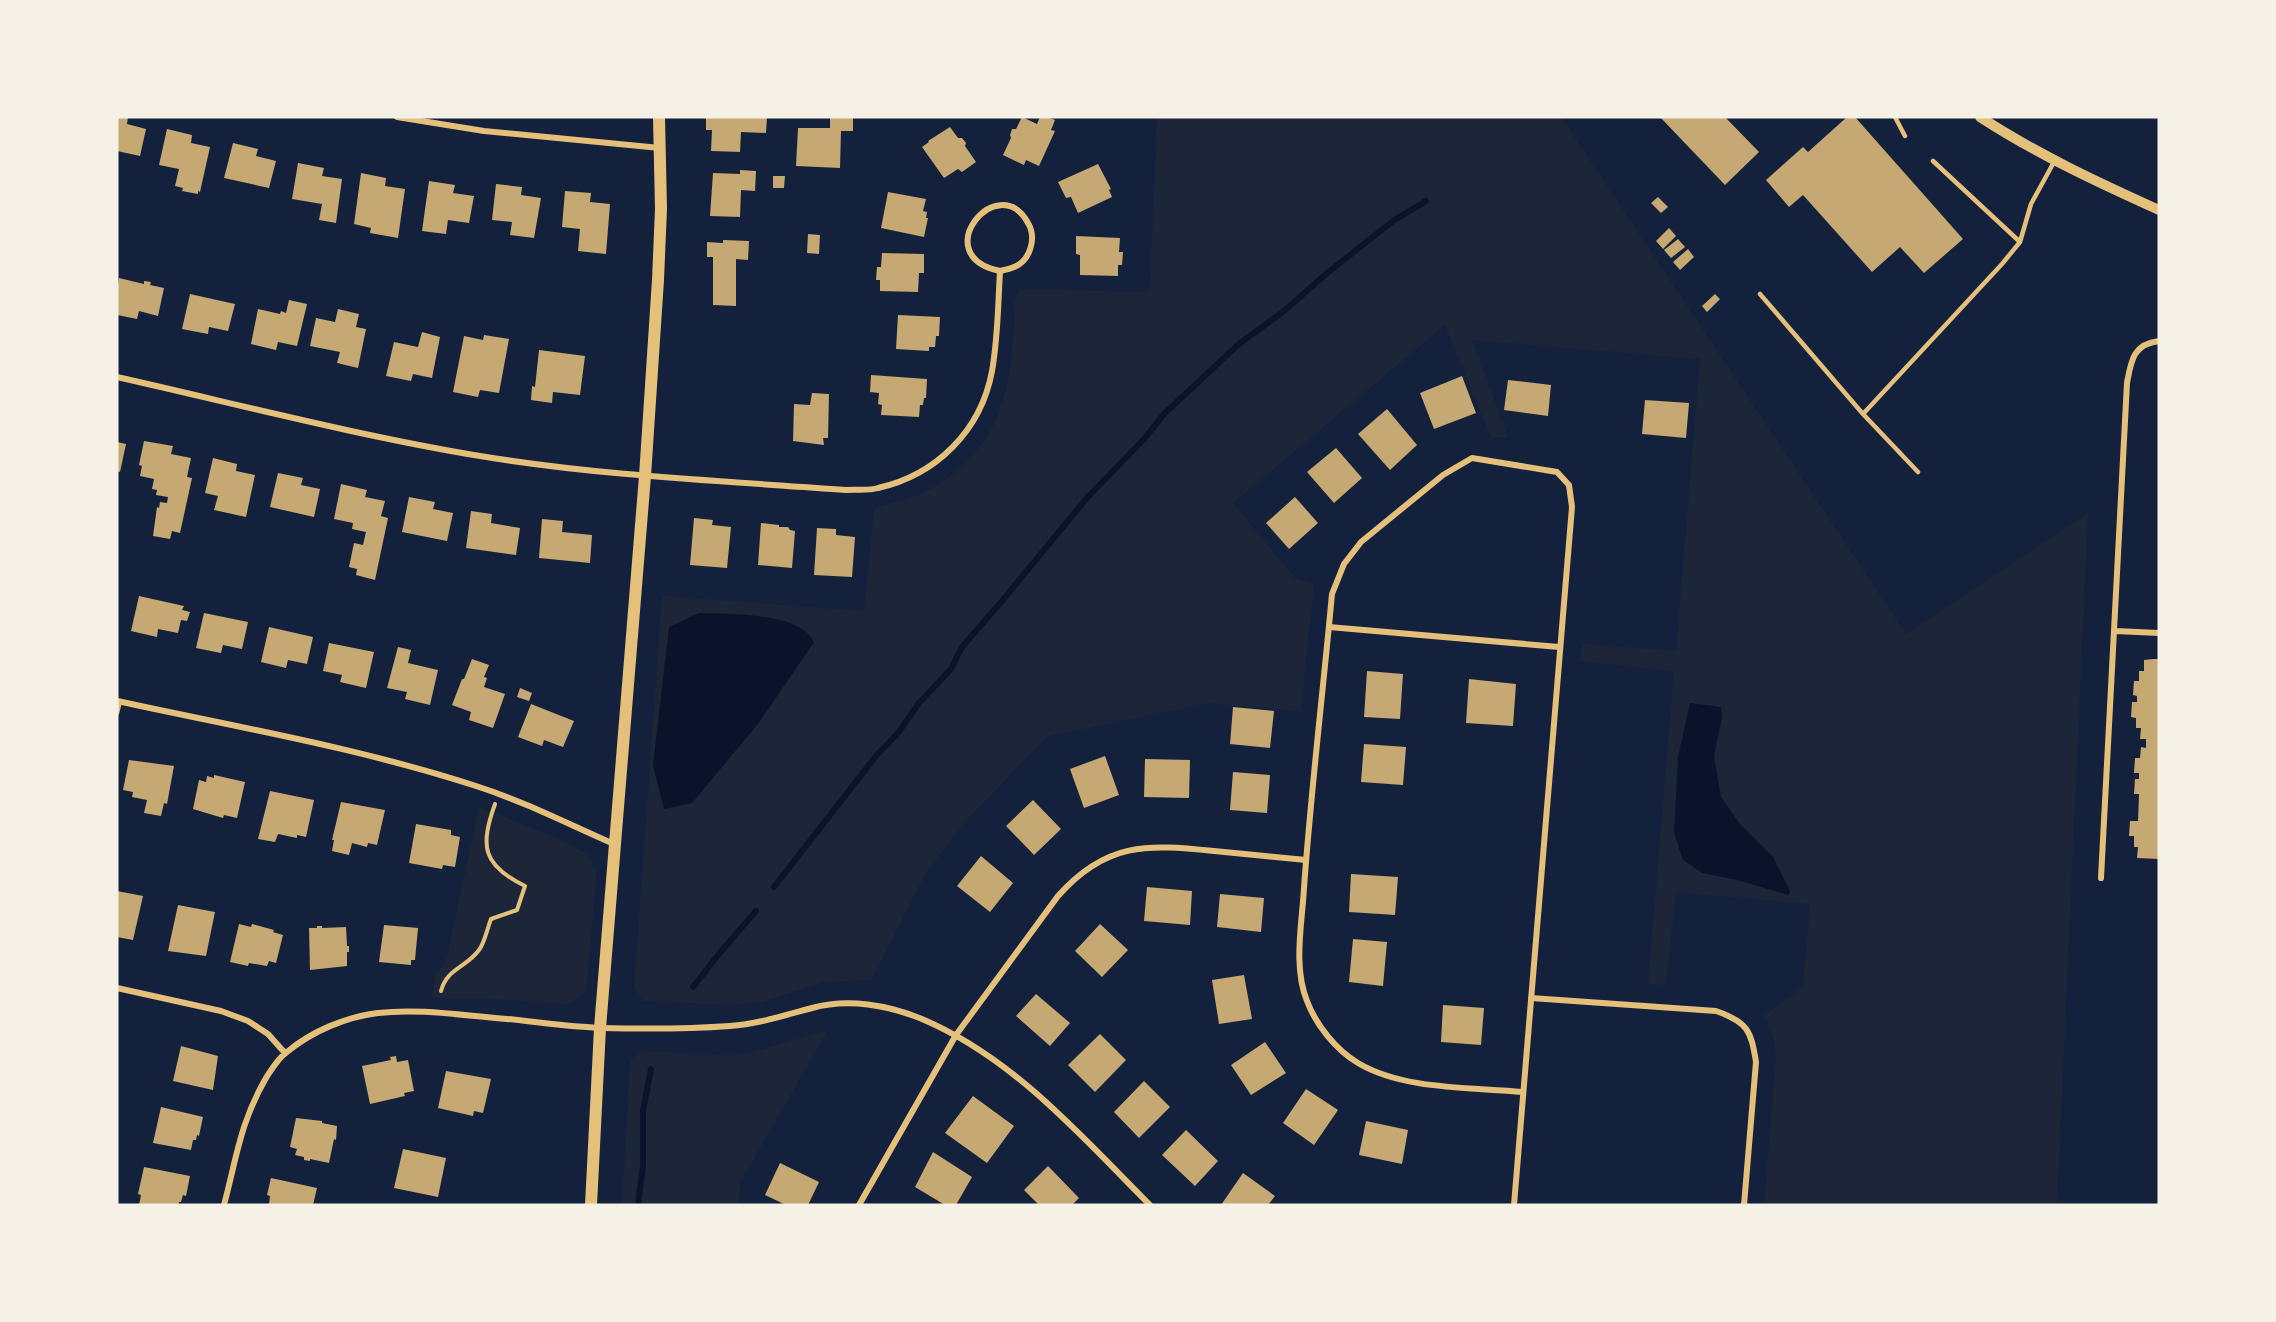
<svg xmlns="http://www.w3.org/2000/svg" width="2276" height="1322" font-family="Rubik,sans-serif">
  <rect width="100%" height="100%" fill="#14213d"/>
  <path fill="#1d2539" d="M1157,117H1561L1906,634L2088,513L2057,1205H1764L1776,1057L1774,1040L1764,1016L1803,987L1810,904L1676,892L1666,985L1648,984L1674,671L1580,661L1582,644L1676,651L1700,359L1472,340L1508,437H1491L1445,325L1233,503L1295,578L1314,583L1301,711L1209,703L1048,736L962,825L926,873L871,980L825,982L761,1002L730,1005L643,1001L634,987L662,596L864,611L874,508C890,503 908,500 923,493C930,490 936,485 943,481C1008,439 1013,371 1015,300L1020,289L1142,292L1150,286Z
    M479,807L552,836L587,854L597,872L586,991L569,1004L493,999L431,998L437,970L445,966Z
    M828,1030L740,1183L738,1205H622L630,1061L641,1051L711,1055L749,1053Z"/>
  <path fill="#0b132b" d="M699,613C728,614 800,612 814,642L758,724L692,803L664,809L653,766L669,627Z
    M1690,703L1721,707L1722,717L1714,757L1721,797L1740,824L1773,857L1790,891L1789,895L1737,880L1702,873L1683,860L1674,833L1678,757Z"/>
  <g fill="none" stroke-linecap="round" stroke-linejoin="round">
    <path stroke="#0b132b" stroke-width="6" d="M774,887L876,756L898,733L919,703L951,669L962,647L1002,601L1086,499L1144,439L1165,413L1239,344L1284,311L1326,274L1393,221L1426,201
      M693,987L718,955L756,911
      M638,1205L643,1166V1111L651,1069"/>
  </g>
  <path fill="#c6a872" d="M117,117H128L127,124L146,129L140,156L117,151Z
    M706,117H767L766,133L741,132L740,152L711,151L712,130H706Z
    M830,117H853V131H841L840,168L796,166L798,128H830Z
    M1022,117L1037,124L1040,117H1048L1055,120L1051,130L1055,131L1039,166L1026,160L1024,165L1003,155L1011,138L1010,135L1012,129H1016Z
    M1660,117H1725L1759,152L1725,185Z
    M1847,117H1855L1963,239L1924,273L1900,247L1872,272L1803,195L1789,207L1766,180L1803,147L1808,152Z
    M950,127L958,138H962L966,143L965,146L976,162L962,172L958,169L944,178L922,147L929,142L928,141Z
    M167,129L192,135L191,143L210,147L200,192L198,191V194L182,191L183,188L175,186L179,169L159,165Z
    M233,143L258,149L256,156L276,161L269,188L224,178Z
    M298,163L324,168L322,176L342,179L336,223L319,220L322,204L292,199Z
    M1098,164L1111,189L1109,190L1112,197L1078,213L1071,197L1066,198L1058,182Z
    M740,170L756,171L755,191L741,190L740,217L710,216L713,173L740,174Z
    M361,173L386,178L385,186L405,189L398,238L370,233L371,228L354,224Z
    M773,176H785L784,188H773Z
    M429,181L455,185L453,193L474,196L469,223L448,220L446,234L422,231Z
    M496,184L522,187L521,195L541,198L534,238L510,235L512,222L492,220Z
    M565,191L591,193L590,202L610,204L606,254L578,251L580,229L562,227Z
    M888,192L926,199L923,211L927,212L926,218H928L924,237L881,228Z
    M1658,197L1668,207L1661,213L1651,203Z
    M1669,228L1676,236L1663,249L1656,241Z
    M808,234L820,235L819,254L807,253Z
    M1076,236L1120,238L1119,252H1123L1122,265H1118V276L1080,275V255L1076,254Z
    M1678,239L1685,247L1671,258L1664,250Z
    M723,240L749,241L748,260L736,259V306L713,305V257H707V242L723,243Z
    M1688,249L1694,257L1680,270L1673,262Z
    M882,253L924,254V273H919L918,292L880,291V280H876L877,267H881Z
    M119,278L144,284V281L151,282L150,285L164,288L158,316L139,311L137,319L117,315V290Z
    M190,294L235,304L228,331L209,327L208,334L182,329Z
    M1715,294L1720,299L1707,312L1702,306Z
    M289,300L307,304L297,346L278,342L276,350L251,344L258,309L280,314L281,311L286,313Z
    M338,309L359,314L356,327L366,329L358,368L337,363L340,352L310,346L316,318L335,322Z
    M898,315L940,317L939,336H936L935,347H929V351L896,349Z
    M422,332L440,337L432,378L413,374L411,381L386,376L394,342L418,347Z
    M484,335L509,339L499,393L480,390L478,397L453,392L464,336L483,340Z
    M539,350L585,356L580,395L553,392L552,403L531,400L532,386L535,387Z
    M871,375L927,379L926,398H924L923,405H920L919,417L881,415L882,405L878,404L879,393L870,392Z
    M1462,376L1476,413L1434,429L1420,393Z
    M1508,380L1551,385L1548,416L1504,410Z
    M812,393L829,394L828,438H823L824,445L793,441L794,404L810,405Z
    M1645,400L1689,403L1686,438L1642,434Z
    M1387,409L1417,445L1390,470L1358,434Z
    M144,441L173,446L171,454L191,458L187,477L192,478L180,533L172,531L170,539L153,536L157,507L159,508L160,502L167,503L168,497L156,495L157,490L152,489L154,479L140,476L142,466L139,465Z
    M117,442L126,444L120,472L117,471Z
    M1336,448L1362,478L1334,503L1307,472Z
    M213,458L237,464L236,471L255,475L246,517L214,510L218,496L205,493Z
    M278,473L303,478L301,485L320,489L314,517L270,507Z
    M341,484L367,490L365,497L385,501L381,516L388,518L375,580L356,575L357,569L349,567L354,543L363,545L366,532L352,529L353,523L334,519Z
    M409,497L435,502L433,509L453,513L447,541L402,532Z
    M1295,497L1318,523L1289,549L1266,523Z
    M471,511L492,514L491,523L520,528L516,555L466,548Z
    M694,518L713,520L712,525L731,527L727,568L690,565Z
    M542,519L563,521L562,532L592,535L590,563L539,558Z
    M761,523L779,525V527H788L790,530L795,531L792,568L758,565Z
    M817,528L836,529V535L855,537L852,577L814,575Z
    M139,596L184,606L182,610L190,612L187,621L181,620L178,633L158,629L157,637L131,631Z
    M204,613L248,622L242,649L223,645L221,653L196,648Z
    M269,627L313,637L307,664L288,660L286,668L261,662Z
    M329,643L374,652L366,688L340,682L342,675L323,671Z
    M398,647L411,650L408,663L438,670L430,705L405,699L407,692L387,688Z
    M472,659L489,665L484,677L487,678L484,687L505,694L493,728L469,720L471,712L452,705L462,679H464Z
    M2153,659H2159V859L2137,858L2138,847H2134V836H2129L2130,821H2138L2139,794H2134L2135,779H2139V773H2134L2135,758H2140L2141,747L2146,748V739H2140L2141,728H2136V718L2131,717L2132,702H2137V696L2133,695L2134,681H2139V671H2144V660Z
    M1367,671L1403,674L1400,719L1364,717Z
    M1469,679L1516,684L1513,726L1466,723Z
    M520,688L532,693L529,701L517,697Z
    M531,704L574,721L563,747L544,740L542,746L518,737Z
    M1233,707L1274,711L1270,748L1230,744Z
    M1364,744L1406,747L1403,785L1361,782Z
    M1105,756L1119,795L1084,808L1070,769Z
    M1145,759L1190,760L1189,798L1144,797Z
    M129,760L174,766L167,804L164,803L161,816L144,813L147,800L132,797L133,792L123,790Z
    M1233,772L1270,775L1267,813L1230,810Z
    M214,775L245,782L237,818L224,815L223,818L193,809L199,780L206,782L207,776L214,778Z
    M270,791L314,800L306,837L297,835V838L278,834L275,842L258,839Z
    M1033,800L1061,829L1034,855L1006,826Z
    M341,802L385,810L377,845L368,843L367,847L352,843L349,855L332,851L334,840H332Z
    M416,824L451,830V835L460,837L455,867L443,865L442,869L409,863Z
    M981,856L1013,883L990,912L957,886Z
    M1351,874L1398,877L1395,915L1349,912Z
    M1147,887L1192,891L1190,925L1144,921Z
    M117,891L143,896L133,940L117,937Z
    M1220,894L1264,898L1261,932L1217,927Z
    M178,905L215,912L206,956L168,951Z
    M239,924L251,927L252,924L274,930L273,932L283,935L276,963L269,961L267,966L249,963L248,966L230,962Z
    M1100,924L1128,950L1102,977L1075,951Z
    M384,925L418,928L415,960H411V965L379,962Z
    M317,926H322V928L346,927L347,946H349V952H347V966L310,970L309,928H317Z
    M1353,939L1387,942L1383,986L1349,982Z
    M1244,975L1252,1019L1219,1024L1212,980Z
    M1036,994L1070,1023L1050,1046L1016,1016Z
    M1443,1005L1484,1008L1481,1045L1441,1042Z
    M1100,1034L1126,1060L1095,1092L1068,1065Z
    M1265,1042L1286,1073L1251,1095L1231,1065Z
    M181,1046L218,1056L213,1090L173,1081Z
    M396,1056L397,1062L408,1060L414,1091L404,1093L405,1096L370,1104L362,1066L391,1060L390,1057Z
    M446,1071L491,1079L483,1113L474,1111L473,1116L438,1108Z
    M1144,1081L1170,1107L1139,1138L1114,1112Z
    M1306,1089L1338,1110L1314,1145L1283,1123Z
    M973,1096L1014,1126L987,1163L945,1133Z
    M161,1107L203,1117L199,1136L197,1135L196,1140H193L191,1150L153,1143Z
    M296,1118L322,1121V1123L337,1126L336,1140L334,1139L329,1163L310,1159V1161L304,1160V1157L295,1155L297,1149L290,1147Z
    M1366,1121L1408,1130L1402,1164L1359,1155Z
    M1186,1130L1218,1161L1195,1186L1162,1155Z
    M403,1149L446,1158L438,1197L394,1188Z
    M933,1152L972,1177L956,1205H945L915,1187Z
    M780,1163L819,1182L808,1205H786L765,1195Z
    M1048,1166L1079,1198L1072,1205H1039L1024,1190Z
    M144,1167L190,1176L186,1196L183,1195L181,1202H179L178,1205H139L141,1195L138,1194Z
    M1243,1173L1275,1196L1268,1205H1221Z
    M271,1178L317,1188L313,1205H269L270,1196L267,1195Z"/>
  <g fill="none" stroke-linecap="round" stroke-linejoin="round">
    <path stroke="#e5c07b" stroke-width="4" d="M441,991C447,968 466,968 479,950C485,942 487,929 491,919L517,910L525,886C482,865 480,846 495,804"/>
    <path stroke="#e5c07b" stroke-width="4.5" d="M1895,117L1905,136
      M1933,161L2020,242
      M1760,294L1863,414L1918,472
      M1863,414L2002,264L2020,242L2031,204L2054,162
      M117,713L120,701"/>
    <path stroke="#e5c07b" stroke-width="6" d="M397,117L484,131L660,148
      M117,377C237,404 359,436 480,456C601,476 724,481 846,490C856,489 868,491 878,488C936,475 981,431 992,371C998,338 998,304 1000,271C926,256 998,168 1028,223C1037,238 1030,261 1014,267C1010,269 1004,270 1000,271
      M1329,627L1559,647
      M2115,631L2159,633
      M117,701C237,727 359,748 476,786C523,801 568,824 614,844
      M2101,878L2127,383C2131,361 2133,344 2159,341
      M117,988L221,1011L248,1021L268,1034L285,1053
      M1531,998L1716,1011C1748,1022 1751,1031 1756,1062L1744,1205
      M224,1205C237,1156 240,1123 266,1078C272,1069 278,1058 287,1052C312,1031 346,1017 378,1013C420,1008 465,1016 507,1019C538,1022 570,1027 602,1028C644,1029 688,1029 730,1026C759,1024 785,1015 812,1008C848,998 888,1005 922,1019C1014,1058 1081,1136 1150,1205
      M859,1205L956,1035L1058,896C1106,842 1147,844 1214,851C1245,854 1275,857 1306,860
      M1514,1205L1572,507L1569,485L1557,472L1472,458L1443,475L1361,542L1344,564L1332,594C1323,692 1311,790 1304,888C1302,924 1293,966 1307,1001C1316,1025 1336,1050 1358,1063C1403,1090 1470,1087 1522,1092"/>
    <path stroke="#e5c07b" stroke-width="10" d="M1980,117C2037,154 2097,182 2159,210"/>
    <path stroke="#e5c07b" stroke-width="12" d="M591,1205L600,1028L645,476L658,280L661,209L659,117"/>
  </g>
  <rect width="2276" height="1322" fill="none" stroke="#f6f1e7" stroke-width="237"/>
</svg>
